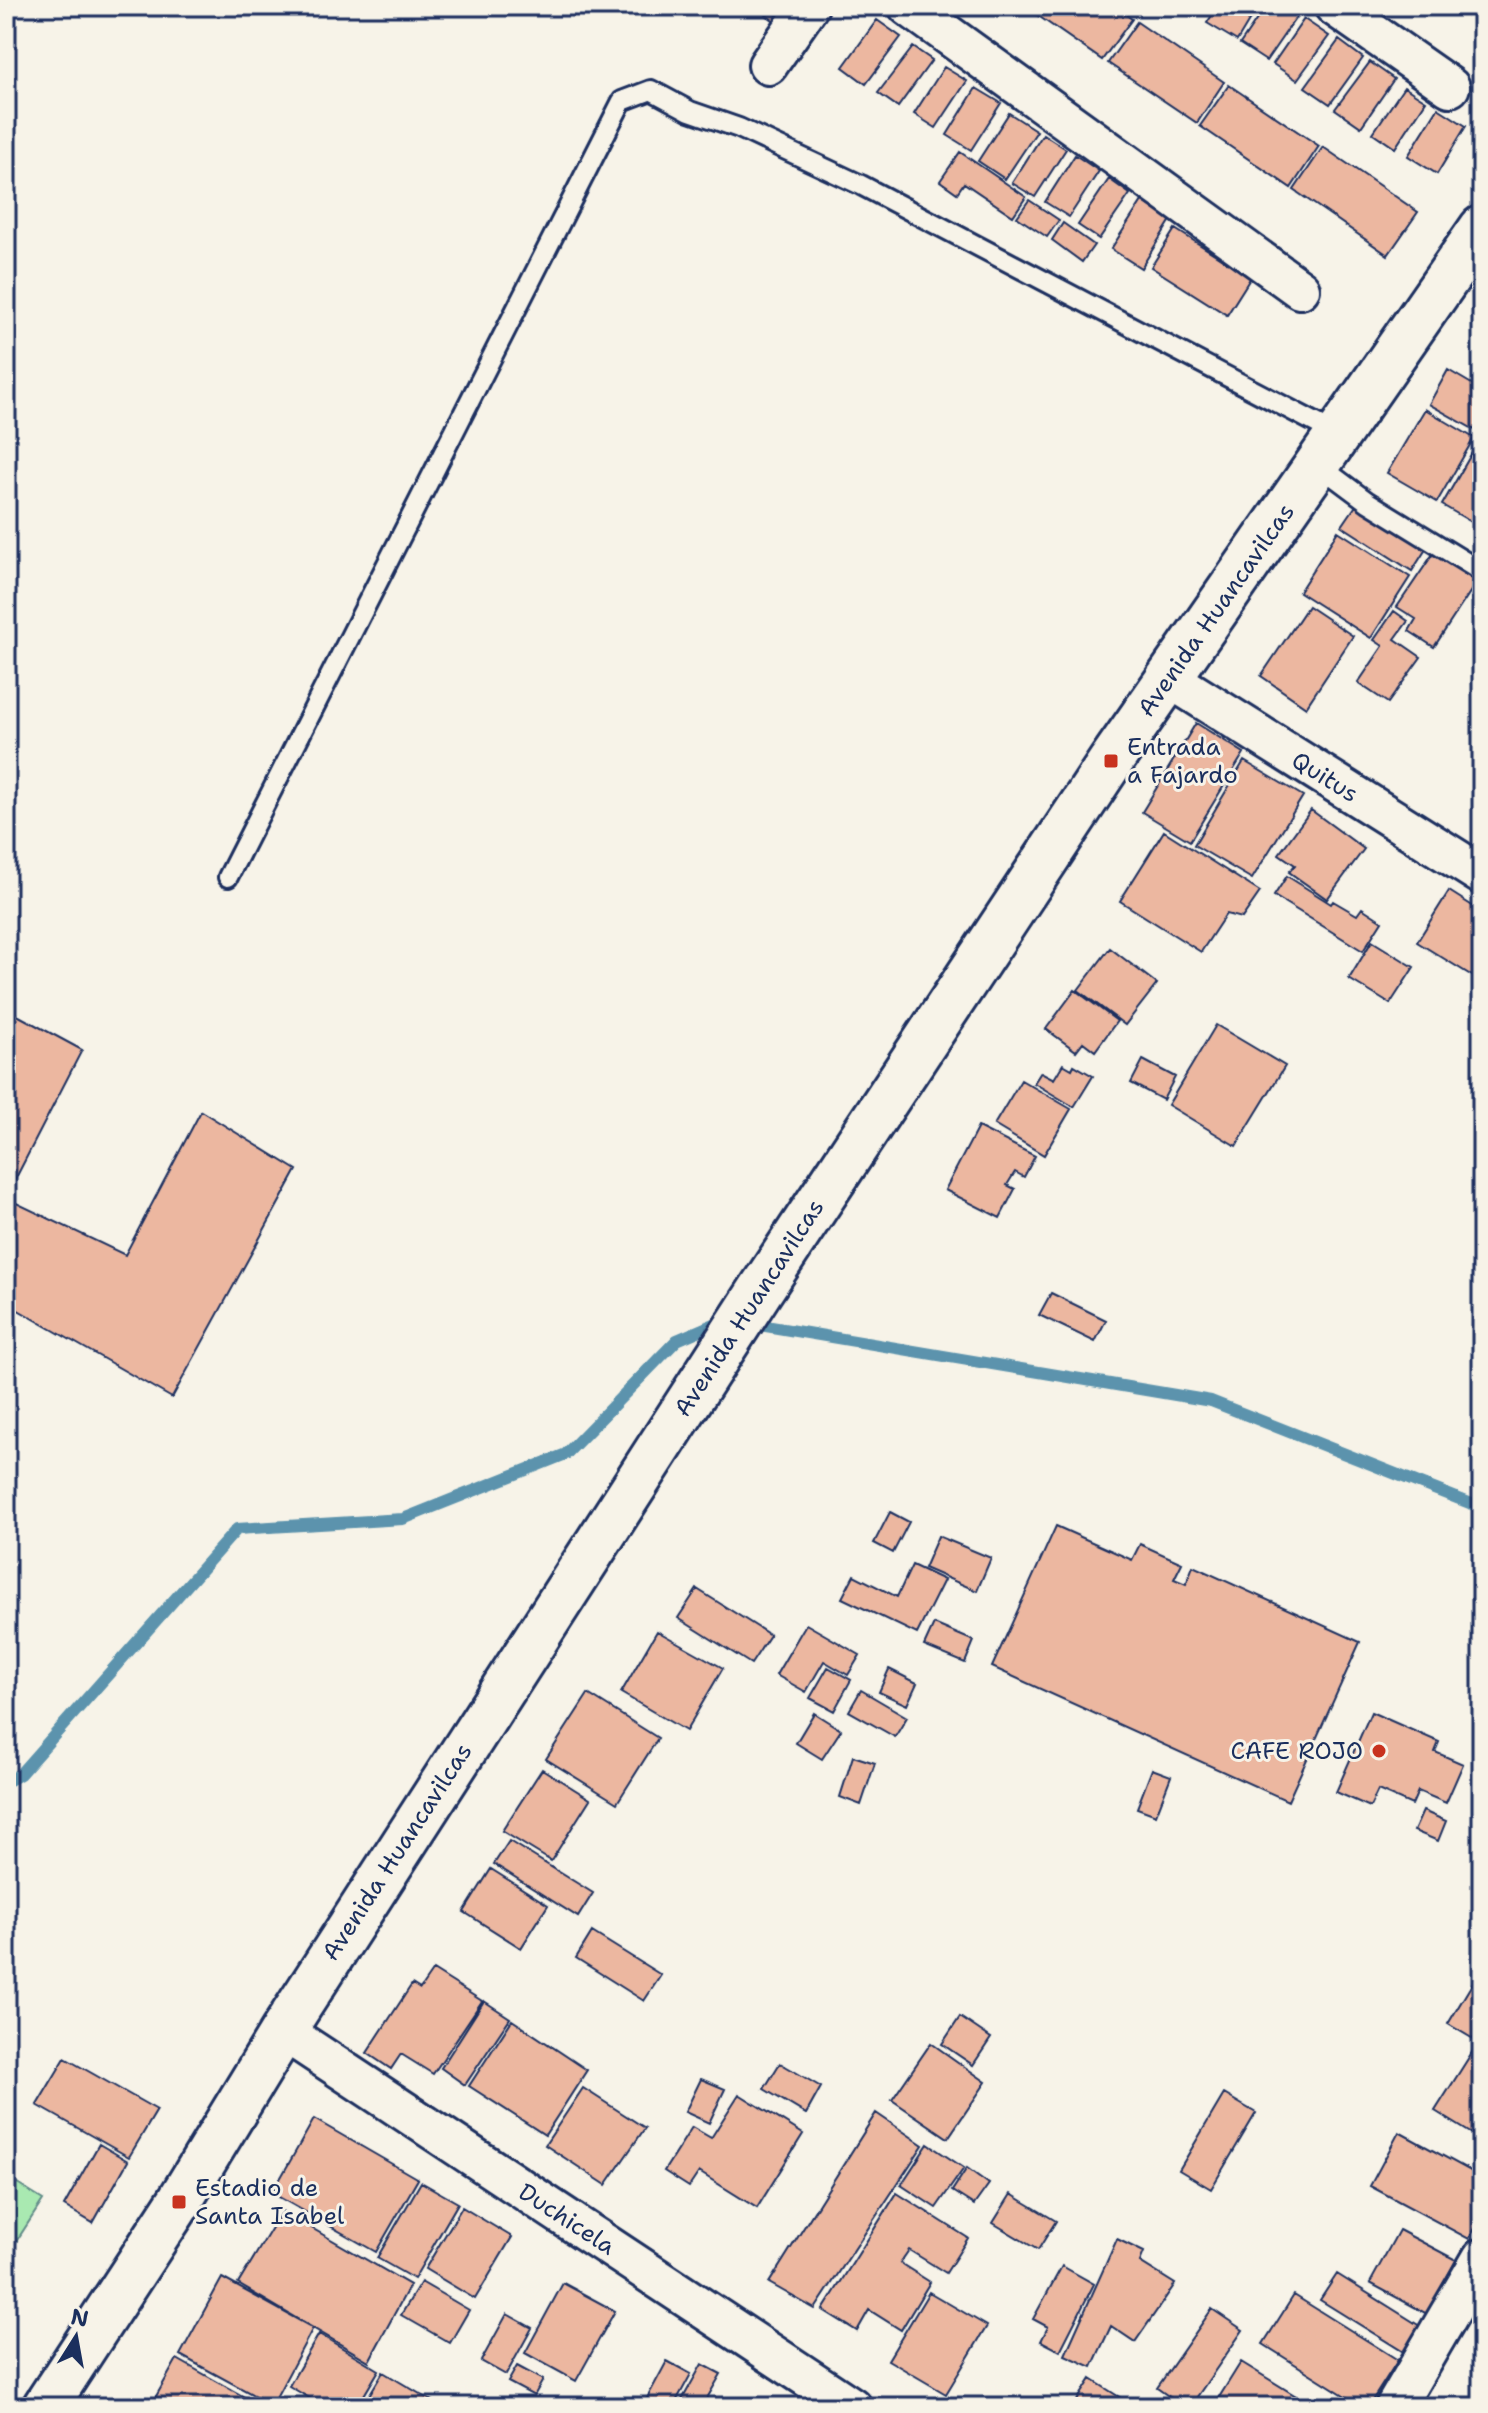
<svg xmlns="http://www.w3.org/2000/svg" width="1488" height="2413" font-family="'Shantell Sans',sans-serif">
  <rect width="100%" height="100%" fill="#f7f3e8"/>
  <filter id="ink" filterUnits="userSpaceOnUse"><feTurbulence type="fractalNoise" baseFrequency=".0125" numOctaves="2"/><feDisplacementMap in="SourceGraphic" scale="16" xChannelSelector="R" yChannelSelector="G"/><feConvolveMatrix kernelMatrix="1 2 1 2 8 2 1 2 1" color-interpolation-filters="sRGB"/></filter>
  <g filter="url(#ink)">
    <path fill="#a9e9b1" stroke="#628c88" stroke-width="2" d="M6,2177L43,2200L6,2257Z"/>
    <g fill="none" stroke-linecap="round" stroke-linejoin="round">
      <path stroke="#5b93ad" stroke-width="12" d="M748,1323L1211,1401L1482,1508
        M6,1782L20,1774L237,1529L403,1519L566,1454L677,1340L726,1319"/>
    </g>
    <path fill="#ecb7a0" stroke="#1b2f5e" stroke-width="2" d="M762,6H802L786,29L759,10Z
      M1024,6H1113L1132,19L1102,60Z
      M1218,6H1258L1237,41L1207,23Z
      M1266,6H1283L1297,16L1266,61L1240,44Z
      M1452,6H1482V26Z
      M1304,19L1329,36L1297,80L1273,64Z
      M877,20L901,37L866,84L843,67Z
      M1137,22L1224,82L1197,123L1108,63Z
      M1339,40L1363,58L1330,104L1305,87Z
      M913,47L932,60L898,107L878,93Z
      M1370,62L1394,79L1361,127L1335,109Z
      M944,67L967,81L936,128L914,114Z
      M1229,85L1319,146L1291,188L1200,126Z
      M1404,87L1426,101L1395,148L1373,133Z
      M976,88L1001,103L971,150L947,135Z
      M1438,108L1466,126L1437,174L1408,156Z
      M1009,113L1037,131L1005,179L978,161Z
      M1043,134L1066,149L1035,197L1012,183Z
      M1323,147L1418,212L1388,255L1294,190Z
      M960,152L1026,197L1013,216L964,183L957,193L940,181Z
      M1075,155L1099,171L1069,217L1045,202Z
      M1109,179L1130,194L1099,239L1078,225Z
      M1029,200L1059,220L1047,237L1017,217Z
      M1142,201L1171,220L1141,268L1111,249Z
      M1063,223L1094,245L1082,262L1052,240Z
      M1175,229L1251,277L1227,315L1151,267Z
      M1448,370L1482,390V434L1429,404Z
      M1425,409L1474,438L1437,502L1387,473Z
      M1477,444L1482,447V528L1442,505Z
      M1357,504L1426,549L1412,571L1342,526Z
      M1338,531L1410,577L1371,638L1299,592Z
      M1435,551L1478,580L1434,647L1409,631L1416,619L1397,607Z
      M1308,606L1353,636L1306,707L1261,676Z
      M1394,611L1408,621L1395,639L1421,657L1388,703L1358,683L1383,646L1374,640Z
      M1196,723L1244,753L1190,841L1142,812Z
      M1244,761L1303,796L1252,879L1194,845Z
      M1311,810L1364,849L1327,899L1289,872L1295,865L1279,854Z
      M1164,831L1260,892L1242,918L1226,914L1201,952L1120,901Z
      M1287,876L1331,904L1333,901L1357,915L1362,908L1382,921L1363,951L1274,896Z
      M1449,891L1482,912V982L1417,942Z
      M1372,941L1414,967L1390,1004L1349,979Z
      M1110,948L1157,984L1125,1025L1078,990Z
      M1075,990L1117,1021L1095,1051L1083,1042L1076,1051L1046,1029Z
      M6,1009L82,1050L6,1197Z
      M1216,1025L1285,1066L1236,1146L1168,1105Z
      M1143,1060L1175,1077L1163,1100L1131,1083Z
      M1063,1064L1072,1069L1074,1065L1093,1076L1074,1107L1034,1083L1041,1072L1054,1079Z
      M1021,1080L1071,1109L1044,1155L994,1125Z
      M201,1111L297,1170L172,1398L6,1303V1198L125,1255Z
      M978,1127L1035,1156L1024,1177L1015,1172L1007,1185L1015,1189L1000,1218L945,1190Z
      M1051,1293L1106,1320L1095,1342L1039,1315Z
      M890,1512L909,1522L893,1553L874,1543Z
      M1056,1526L1132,1560L1140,1544L1182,1563L1174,1579L1186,1584L1193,1566L1360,1642L1288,1801L992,1667Z
      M938,1536L991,1558L977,1591L924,1568Z
      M912,1565L944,1580L917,1634L842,1598L854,1575L897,1597Z
      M697,1589L770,1635L751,1664L678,1618Z
      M806,1624L860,1655L848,1675L824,1661L806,1692L776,1675Z
      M934,1624L974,1641L965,1663L924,1646Z
      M657,1631L723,1668L686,1731L621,1693Z
      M828,1667L851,1680L834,1711L810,1698Z
      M889,1669L917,1683L907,1705L879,1692Z
      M861,1690L907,1717L895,1737L849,1711Z
      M588,1694L658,1738L617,1803L546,1759Z
      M1371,1712L1439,1742L1435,1752L1463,1764L1446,1803L1418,1791L1412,1805L1378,1790L1370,1807L1336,1792Z
      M814,1713L841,1730L822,1759L796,1743Z
      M853,1756L875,1763L861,1805L840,1797Z
      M542,1769L590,1799L551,1861L502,1831Z
      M1152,1769L1171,1776L1156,1815L1137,1808Z
      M1423,1811L1446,1821L1438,1841L1414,1831Z
      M509,1841L593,1893L578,1917L494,1864Z
      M491,1869L548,1905L521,1948L464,1912Z
      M592,1932L661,1975L644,2001L576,1958Z
      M1481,1969H1482V2044L1448,2024Z
      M433,1970L482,2001L433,2074L401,2054L391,2069L367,2053L412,1984L420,1989Z
      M484,2001L510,2018L465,2085L441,2068Z
      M960,2017L991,2038L973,2065L942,2044Z
      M512,2020L587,2070L545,2135L469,2086Z
      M931,2043L986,2082L948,2138L892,2100Z
      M1476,2046L1482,2049V2140L1435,2111Z
      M65,2058L157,2110L129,2157L37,2105Z
      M780,2063L821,2087L806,2114L764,2089Z
      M701,2079L725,2089L709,2123L685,2112Z
      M583,2088L645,2128L606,2185L545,2145Z
      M739,2094L803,2134L757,2208L699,2172L689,2187L664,2171L692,2127L711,2138Z
      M1224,2094L1256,2113L1211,2189L1179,2170Z
      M876,2113L923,2145L815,2309L769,2283Z
      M314,2119L418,2179L376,2252L272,2193Z
      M1399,2132L1482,2177V2216L1469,2239L1370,2186Z
      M99,2144L128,2161L93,2223L64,2206Z
      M928,2144L964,2168L936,2208L901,2185Z
      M967,2168L989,2184L974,2205L952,2191Z
      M421,2182L458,2203L414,2279L377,2258Z
      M897,2193L968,2238L946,2273L909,2250L900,2263L930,2282L901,2330L869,2310L857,2331L823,2310Z
      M1011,2194L1056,2221L1038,2250L993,2223Z
      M462,2207L512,2237L475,2299L425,2269Z
      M282,2211L410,2285L369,2361L238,2284Z
      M1399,2230L1456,2260L1427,2314L1370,2283Z
      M1117,2239L1144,2252L1140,2262L1175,2284L1135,2342L1111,2326L1092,2367L1065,2355Z
      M1062,2266L1094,2284L1060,2351L1041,2341L1048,2327L1033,2319Z
      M1337,2274L1423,2328L1407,2354L1320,2300Z
      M222,2278L313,2328L272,2405L180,2355Z
      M421,2282L469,2310L450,2343L401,2315Z
      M563,2283L615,2311L576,2381L525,2353Z
      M929,2292L987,2326L946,2394L888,2360Z
      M1294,2295L1398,2360L1368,2407H1363L1263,2344Z
      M1212,2309L1243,2330L1190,2407H1184L1157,2388Z
      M507,2314L532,2328L506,2375L481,2361Z
      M319,2334L379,2370L357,2407H325L289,2386Z
      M177,2359L262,2407H150Z
      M667,2361L691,2374L673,2407H659L646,2400Z
      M1241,2362L1314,2407H1213Z
      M702,2364L721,2374L702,2407H678Z
      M517,2366L543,2380L534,2396L508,2382Z
      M383,2372L442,2407H362Z
      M1091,2379L1135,2407H1073Z"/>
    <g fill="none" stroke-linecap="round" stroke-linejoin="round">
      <defs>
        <path id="service" d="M1317,464L1368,502L1482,572
          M228,877L622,101L651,90L690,111L739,128L861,185L1337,434"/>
        <path id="minor" d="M908,6L1300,289
          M1334,6L1450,87
          M768,65L809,6
          M1169,678L1482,875
          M283,2031L852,2407
          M1395,2407L1482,2258"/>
        <path id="tertiary" d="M45,2407L179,2202L283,2031L760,1291L1111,761L1482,228"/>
      </defs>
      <use href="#service" stroke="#1b2f5e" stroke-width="24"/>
      <use href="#minor" stroke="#1b2f5e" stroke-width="44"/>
      <use href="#tertiary" stroke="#1b2f5e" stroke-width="50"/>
      <use href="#service" stroke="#f7f3e8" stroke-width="18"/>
      <use href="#minor" stroke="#f7f3e8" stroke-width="38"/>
      <use href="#tertiary" stroke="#f7f3e8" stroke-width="44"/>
    </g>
  </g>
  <g fill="#c8321e" stroke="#f7f3e8" stroke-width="3">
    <rect x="1103" y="753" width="16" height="16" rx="4"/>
    <circle cx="1379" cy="1751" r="8"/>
    <rect x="171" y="2194" width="16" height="16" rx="4"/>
  </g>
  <g text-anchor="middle" stroke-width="6" stroke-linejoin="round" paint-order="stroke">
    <g font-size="24" fill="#1b2f5e" stroke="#f7f3e8">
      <text transform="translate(1216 610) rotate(-55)" y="8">Avenida Huancavilcas</text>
      <text transform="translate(1325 777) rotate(32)" y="8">Quitus</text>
      <text transform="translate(749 1308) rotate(-57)" y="8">Avenida Huancavilcas</text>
      <text transform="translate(397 1852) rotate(-57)" y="8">Avenida Huancavilcas</text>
      <text transform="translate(567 2219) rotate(33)" y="8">Duchicela</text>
    </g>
    <g font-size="24" fill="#1b2f5e" stroke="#f7f3e8" text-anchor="start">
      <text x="1127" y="755">Entrada<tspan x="1127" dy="28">a Fajardo</tspan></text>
      <text x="1363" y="1759" text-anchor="end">CAFE ROJO</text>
      <text x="195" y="2196">Estadio de<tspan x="195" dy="28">Santa Isabel</tspan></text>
    </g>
  </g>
  <rect width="1488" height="2413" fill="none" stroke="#f7f3e8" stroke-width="32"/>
  <rect x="16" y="16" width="1456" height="2381" fill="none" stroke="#1b2f5e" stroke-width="3" filter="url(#ink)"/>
  <g transform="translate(76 2337) rotate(11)" stroke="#f7f3e8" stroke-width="6" paint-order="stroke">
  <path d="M0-6L14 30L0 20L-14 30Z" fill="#1b2f5e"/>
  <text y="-12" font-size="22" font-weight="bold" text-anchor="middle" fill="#1b2f5e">N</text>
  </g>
</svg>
